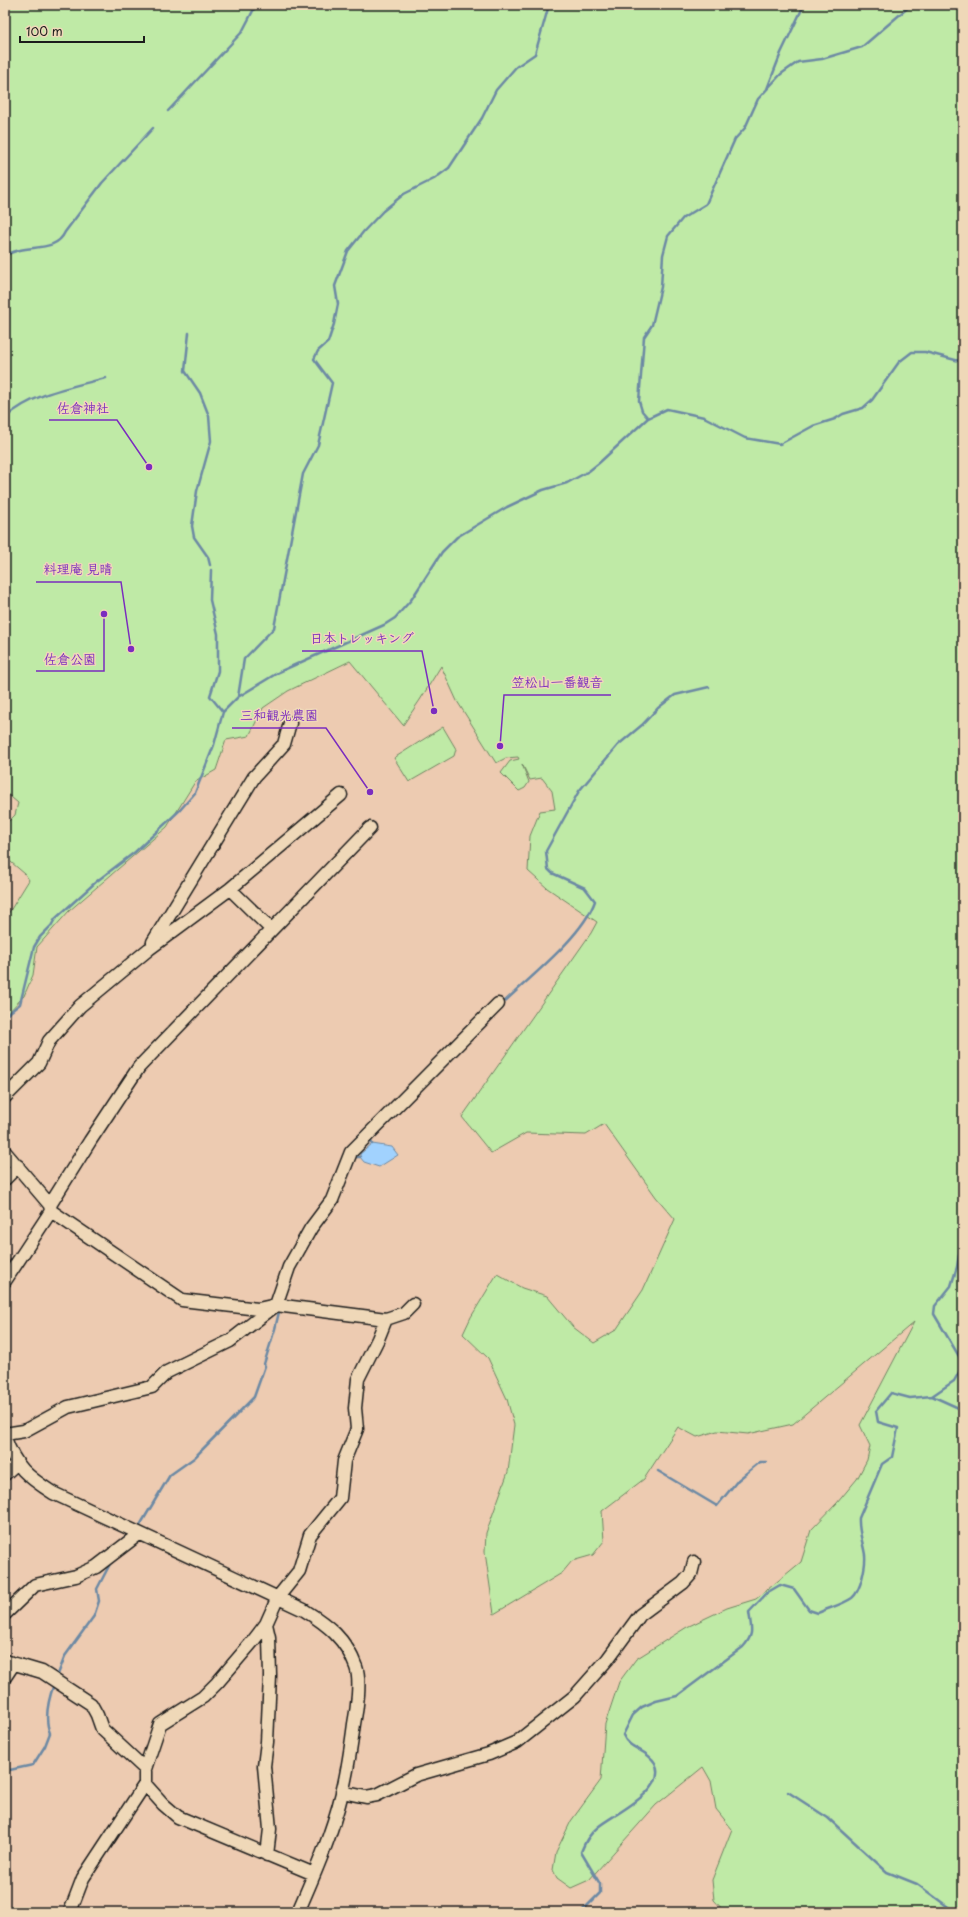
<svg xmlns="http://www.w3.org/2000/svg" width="968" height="1917" font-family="'Playpen Sans','Klee One',sans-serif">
  <rect width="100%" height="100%" fill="#edcbb1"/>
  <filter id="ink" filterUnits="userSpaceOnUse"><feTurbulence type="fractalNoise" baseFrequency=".025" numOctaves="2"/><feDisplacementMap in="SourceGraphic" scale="8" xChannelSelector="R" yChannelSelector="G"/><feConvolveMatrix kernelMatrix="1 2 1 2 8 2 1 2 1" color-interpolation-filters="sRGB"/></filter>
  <g filter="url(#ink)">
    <path fill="#bfeaa6" stroke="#6e8361" d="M5,5H963V1912H725L714,1900L712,1880L732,1829L716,1809L711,1781L703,1767L656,1805L589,1880L571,1888L557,1878L553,1870L556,1852L571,1821L601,1780L605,1724L619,1682L636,1659L687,1627L727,1608L756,1599L801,1562L811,1530L837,1503L857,1479L867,1460L870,1446L860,1425L914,1322L793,1424L748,1434L717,1431L697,1437L678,1427L644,1479L602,1511L604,1541L593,1555L572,1561L562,1573L494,1614L485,1552L486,1533L508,1472L514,1425L507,1399L488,1358L463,1334L471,1317L497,1274L522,1288L547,1296L573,1327L594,1343L616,1330L643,1290L675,1219L656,1197L604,1124L586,1135L526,1133L491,1153L462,1117L591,933L597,922L547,888L528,871L530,836L540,811L555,809L552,791L542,778L530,780L522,764L529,782L525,788L519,791L501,773L510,761L519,759L518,757L506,758L496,763L457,701L441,666L420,700L403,725L350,661L288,691L263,708L249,736L226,740L216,770L195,782L167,827L69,911L37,947L33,975L24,996L5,1016V919L29,880L25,874L5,857V825L15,815L18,803L5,792Z
      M443,727L456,749L454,756L409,782L394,758Z"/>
    <path fill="#a1d2fe" stroke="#6c89a4" d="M372,1144L392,1147L398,1155L379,1167L364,1162L360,1157V1154Z"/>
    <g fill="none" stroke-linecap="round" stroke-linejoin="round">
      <path stroke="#6c89a4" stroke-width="2.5" d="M767,89L781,53L804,5
        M168,111L242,32L256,5
        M5,255C10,253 15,251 20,250C36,246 57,250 65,232L102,183L153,128
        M189,333L185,371L200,393L209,416L211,441L197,491L192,526L194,537L208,557L210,565
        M5,418C32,393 72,387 106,378
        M648,418L642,411L639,401L644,337L652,325L661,287L663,255L668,236L683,218L706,204L735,139L745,128L758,99L781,74L798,62L822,59L862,47L911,5
        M211,570L210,600L218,634V671L210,696L223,712
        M238,697L244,659L274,628L303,474L318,445L332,383L314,359L318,351L328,342L334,324L338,304L335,286L348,251L364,231L383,211L404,194L434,179L449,168L482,118L496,90L516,67L535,54L549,5
        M501,1005C529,978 583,936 595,901L585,888L552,873L548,869L546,851L579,791L618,745L642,725L658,708L675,695L709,687
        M5,1016L20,1004L34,947L40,937L51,926L55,919L97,881L135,852L180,810L195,793L214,745L223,712L238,697L279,672L384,625L395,618L411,600L442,552L457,537L507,507L543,490L567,483L589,471L599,463L648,418L667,409L704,417L745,438L780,444L813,426L835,419L843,414L863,408L872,400L899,362L912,352H925L963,362
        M370,1138L372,1144
        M354,1157H360
        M963,1201L962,1236L957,1267L951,1286L935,1306L934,1314L963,1363
        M932,1396L963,1410
        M658,1471L717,1506L738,1480L760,1462H766
        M139,1527L170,1475L194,1458L254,1397L265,1366L264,1364L275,1329L279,1312
        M57,1677L65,1656L94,1616L99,1601L97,1589L111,1562
        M5,1771L33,1765L45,1746L50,1733C44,1719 49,1698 54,1684
        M788,1792L828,1818L887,1872L917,1884L955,1912
        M581,1912L600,1893V1884L581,1852C585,1842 589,1834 598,1827C613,1814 669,1790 655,1763C647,1749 629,1750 623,1735L633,1715L642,1707L656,1701L677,1696L743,1647C755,1634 751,1628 749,1612L768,1592L780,1585L794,1589L809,1610L818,1613C828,1608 842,1605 852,1598C861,1591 866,1565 865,1555C863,1542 858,1531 859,1518L882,1464L892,1457L898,1428L878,1422L876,1411L891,1393L910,1398L932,1396L954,1381L963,1365"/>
      <defs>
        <path id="minor" d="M230,889L271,929
          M153,942L254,777L284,744L290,723
          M5,1097L39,1063L49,1041L80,1006L149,949L230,889L341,795
          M5,1152L50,1205L51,1211L5,1281
          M5,1179L18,1166
          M50,1205L90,1141L139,1067L370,828
          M51,1211L182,1300L258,1309L276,1305L386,1319L404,1313L413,1304
          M5,1434L24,1431L68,1407L152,1387L167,1372L230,1341L276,1305L289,1267L311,1228L332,1200L351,1152L498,1004
          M5,1438C15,1467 28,1477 53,1493L304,1610C328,1625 346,1639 356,1667C361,1680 357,1709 354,1724C351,1747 348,1770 342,1793C332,1834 315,1873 298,1912
          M5,1474L16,1464
          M5,1614L35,1585L76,1576L96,1567L139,1534
          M266,1624L269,1637L270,1676L267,1742L264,1766L270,1829L267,1855
          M5,1661L42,1672L91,1704L97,1715L102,1729L145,1769
          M5,1677L13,1665
          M145,1784L163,1804L178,1817L314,1874
          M342,1792L366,1797L377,1795L416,1775L489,1754L517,1742L575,1696L607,1660L640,1615L683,1583L691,1574L694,1562
          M70,1912L83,1878L145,1784V1769L160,1724L203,1697L217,1683L253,1641L266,1624L278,1597L299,1571L310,1535L340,1498L344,1461L357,1429L355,1408L358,1379L378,1339L386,1319"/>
      </defs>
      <use href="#minor" stroke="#1c1c1c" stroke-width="15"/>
      <use href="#minor" stroke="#efd8b8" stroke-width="12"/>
    </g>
  </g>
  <path fill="none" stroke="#7b2cbf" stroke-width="1.5" d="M149 467L117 420H49M131 649L121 582H36M434 711L422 651H302M104 614L104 671H36M500 746L504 695H611M370 792L326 728H232"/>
  <g fill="#7b2cbf" stroke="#efd8b8" stroke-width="1.5">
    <circle cx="149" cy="467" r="4"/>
    <circle cx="131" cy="649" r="4"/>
    <circle cx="434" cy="711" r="4"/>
    <circle cx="104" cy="614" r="4"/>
    <circle cx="500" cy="746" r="4"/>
    <circle cx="370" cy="792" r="4"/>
  </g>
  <g font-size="13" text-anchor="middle" font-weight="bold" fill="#7b2cbf" stroke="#efd8b8" stroke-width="3" stroke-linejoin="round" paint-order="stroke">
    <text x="83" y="413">佐倉神社</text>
    <text x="78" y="574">料理庵 見晴</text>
    <text x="362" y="643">日本トレッキング</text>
    <text x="70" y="664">佐倉公園</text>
    <text x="557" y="687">笠松山一番観音</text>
    <text x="279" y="720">三和観光農園</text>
  </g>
  <rect width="968" height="1917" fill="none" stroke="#efd8b8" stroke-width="20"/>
  <rect x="10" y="10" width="948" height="1897" fill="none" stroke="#1c1c1c" stroke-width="1.5" filter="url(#ink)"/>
  <path d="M20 36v6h124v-6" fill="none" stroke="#1c1c1c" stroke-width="2"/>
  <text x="26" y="36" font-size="12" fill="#1c1c1c" stroke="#efd8b8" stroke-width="3" paint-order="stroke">100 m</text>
</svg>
